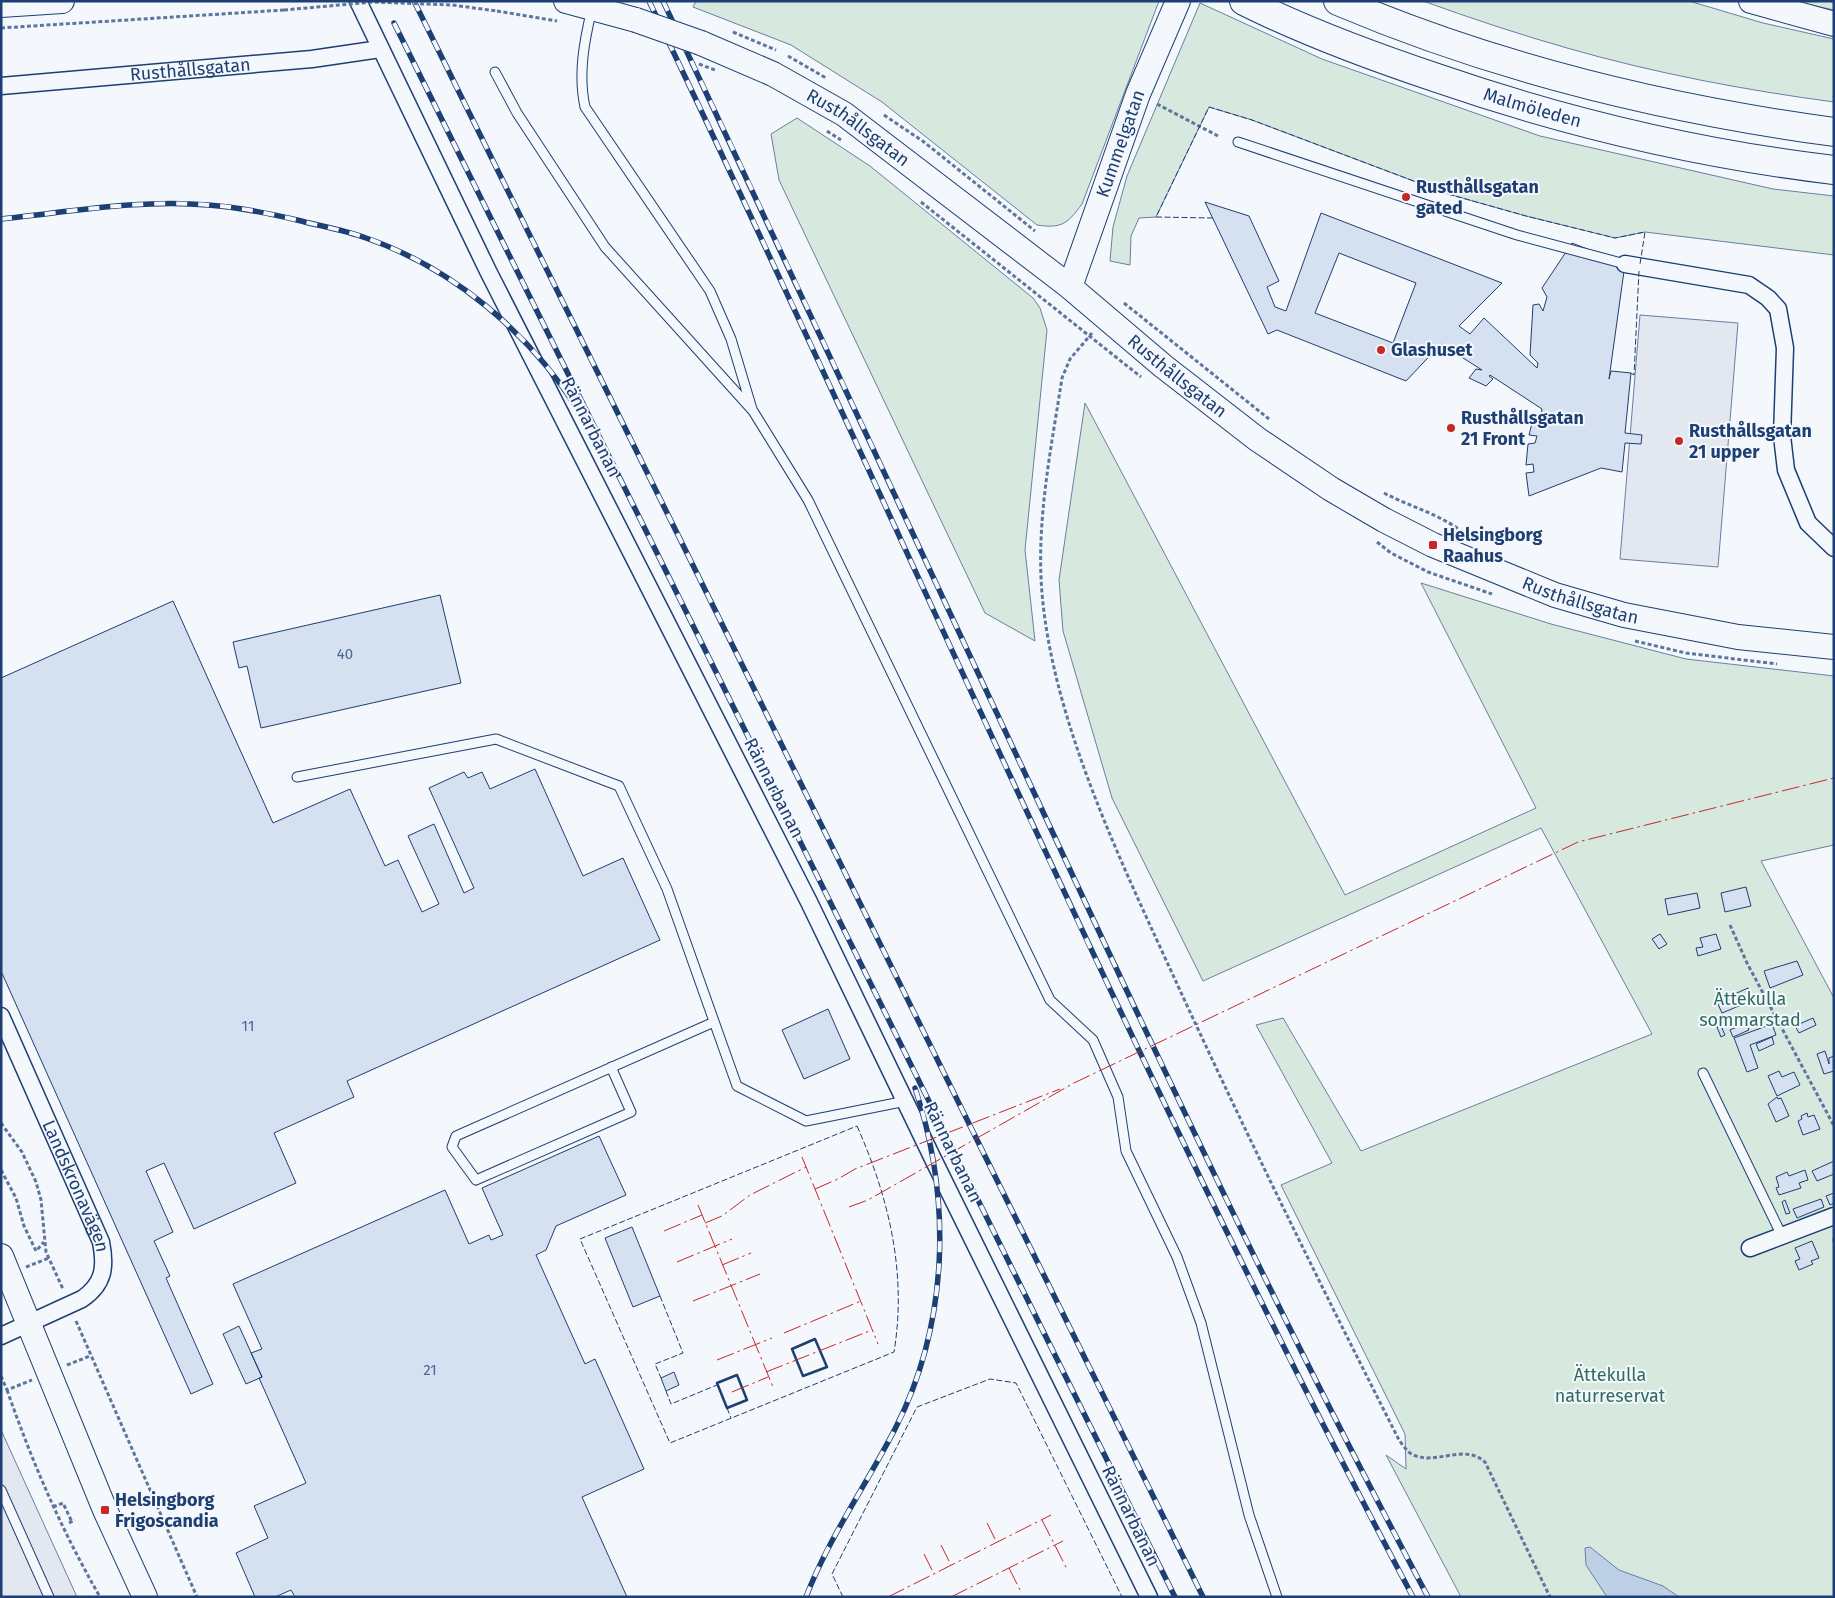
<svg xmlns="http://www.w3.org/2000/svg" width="1835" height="1598" font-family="'Fira Sans',sans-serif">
  <rect width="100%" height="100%" fill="#f4f7fb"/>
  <path fill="#d7e8df" stroke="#687fa3" d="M696,1H1159L1082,204C1068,223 1062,229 1037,225L882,102L791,45L693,7Z
    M1423,1H1689L1763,23L1834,39V102C1744,90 1654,73 1567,48C1518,34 1470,18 1423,1Z
    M1793,1H1834V10Z
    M1200,3L1322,59L1540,136L1773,189L1834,196V255L1645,232L1615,238L1526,216L1448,194L1252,120L1209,107L1156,217L1139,218L1131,236L1130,265L1110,261L1113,227L1127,176Z
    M797,118L870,166L1033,298L1040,308L1047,330L1025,550L1035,641L985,613L779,180L771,134Z
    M1085,403L1345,895L1536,808L1421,583L1551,624L1686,659L1834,676V845L1761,861L1834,998V1597H1461L1386,1455L1406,1469L1405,1434L1281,1185L1332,1163L1256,1025L1283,1018L1361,1151L1652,1034L1541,828L1203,981L1112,798L1063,631L1059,580Z"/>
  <path fill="#e3e8f0" stroke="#687fa3" d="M1640,315L1738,323L1718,567L1620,559Z
    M1,1430L77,1597H1Z"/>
  <path fill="#bed0e5" stroke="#687fa3" d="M1590,1547L1619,1570L1663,1586L1679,1597H1607L1586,1565L1585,1548Z"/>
  <path fill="#d5e0f0" stroke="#1d3f73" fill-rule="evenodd" d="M1205,202L1249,216L1279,281L1267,287L1275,307L1286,311L1321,213L1502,283L1459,326L1470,334L1484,318L1537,368L1538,363L1530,355L1533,305L1539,304L1543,311L1547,297L1542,288L1572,243L1625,264L1609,379L1611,371L1631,373L1625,433L1642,435L1641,444L1625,443L1622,472L1601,468L1529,496L1526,473L1534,472L1533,464L1526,465L1528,444L1535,443L1537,436L1529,435L1534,415L1541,416L1542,409L1490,375L1489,376L1493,379L1486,386L1469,378L1476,369L1482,370L1441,344L1406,381L1277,330L1268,334ZM1339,253L1416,283L1393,343L1315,313Z
    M440,595L461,683L261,728L247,666L239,668L233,642Z
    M173,601L273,823L350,789L385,866L398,860L422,912L439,904L408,836L434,824L464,893L474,888L429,788L464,772L468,778L482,772L490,789L535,769L583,876L623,858L660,940L347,1081L354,1097L274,1133L296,1183L194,1229L164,1163L146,1171L173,1232L154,1241L170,1276L166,1278L213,1384L191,1394L1,971V678Z
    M1746,887L1751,906L1725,912L1721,893Z
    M1697,893L1700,908L1668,915L1665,899Z
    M1660,934L1667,944L1659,949L1652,939Z
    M1716,934L1721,949L1698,956L1696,948L1703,947L1700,938Z
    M1797,961L1803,975L1770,988L1764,971Z
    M1748,988L1753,1000L1722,1013L1717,1002Z
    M828,1009L850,1059L804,1079L782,1030Z
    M1813,1018L1816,1025L1799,1033L1795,1026Z
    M1746,1023L1749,1030L1733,1037L1730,1030Z
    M1772,1024L1776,1035L1750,1045L1758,1068L1747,1072L1734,1038Z
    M1721,1026L1725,1035L1721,1037L1717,1027Z
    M1772,1037L1774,1044L1759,1051L1756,1044Z
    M1825,1051L1829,1064V1058L1834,1056V1071L1824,1074L1817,1054Z
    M1779,1071L1782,1077L1794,1072L1800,1085L1777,1096L1768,1076Z
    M1777,1097L1778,1099L1781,1098L1789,1116L1776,1122L1768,1104Z
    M1807,1113L1808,1117L1814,1115L1820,1129L1803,1135L1798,1121L1802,1119L1801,1116Z
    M599,1136L626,1195L556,1226L546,1250L536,1255L585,1364L595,1359L644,1469L582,1497L627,1597H295L291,1590L275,1597H255L236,1553L268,1538L254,1506L306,1483L259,1378L262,1377L251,1353L262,1349L233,1284L445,1190L469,1244L489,1235L491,1240L503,1235L482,1188Z
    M1834,1161V1174L1817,1181L1812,1171Z
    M1805,1170L1808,1180L1799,1183L1801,1188L1779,1195L1776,1188L1779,1187L1776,1177L1787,1172L1789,1176Z
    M1834,1193V1203L1830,1205L1826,1196Z
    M1821,1199L1824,1207L1797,1218L1793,1209Z
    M1785,1200L1790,1213L1786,1214L1782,1202Z
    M632,1227L660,1296L633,1307L605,1238Z
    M1812,1241L1819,1258L1811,1261L1813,1264L1799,1270L1795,1261L1800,1259L1795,1248Z
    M239,1326L262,1377L246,1384L223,1334Z
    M674,1372L679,1385L666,1391L661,1378Z"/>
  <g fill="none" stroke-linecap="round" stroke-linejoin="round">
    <defs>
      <path id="lane" d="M592,9C584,41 578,75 585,107L710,291L731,339L752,409
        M495,72L517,113L605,247L753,411L808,500L1050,1000L1093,1040L1118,1097L1126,1151L1177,1257L1201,1323L1249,1515L1277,1597
        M1238,142L1517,235L1625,264
        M297,777L496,739L619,786L667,889L737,1086L806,1121L906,1101
        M611,1067L631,1112L476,1180L452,1147L456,1136L714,1022
        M1703,1073L1782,1236
        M1,1490L49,1597"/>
      <g id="street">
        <path d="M358,1L488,271L809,902L933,1159L1149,1597"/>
        <path id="s1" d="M1,86L312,59L380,49"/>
        <path d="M1625,264L1749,285L1768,298L1778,309L1785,348L1782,436L1786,470L1808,523L1834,548"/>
        <path id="s2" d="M1,1016L101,1242C106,1267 104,1284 82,1299L1,1336"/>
        <path d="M1750,1248L1834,1216"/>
      </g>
      <g id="secondary">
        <path d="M566,1L636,20"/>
        <path d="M1751,1L1834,24"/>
        <path d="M1,5L62,1"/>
        <path id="s3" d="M701,43L773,74L844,114L1070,287L1163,366L1257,439L1331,489L1384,520L1433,545L1555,595L1624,615L1738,637L1834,647"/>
        <path id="s4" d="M1070,287L1138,94L1178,1"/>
        <path d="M1,1256L105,1510L145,1597"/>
      </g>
      <g id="highway">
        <path id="s5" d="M1244,1C1306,32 1371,56 1437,78C1565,122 1699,154 1834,170"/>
        <path d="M1338,1C1496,68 1664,109 1834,132"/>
      </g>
    </defs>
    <use href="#lane" stroke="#1d3f73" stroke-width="11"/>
    <use href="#street" stroke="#1d3f73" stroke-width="19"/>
    <use href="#secondary" stroke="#1d3f73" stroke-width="26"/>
    <use href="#highway" stroke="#1d3f73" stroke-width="30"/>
    <path stroke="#5e769c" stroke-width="3" stroke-dasharray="4 2.5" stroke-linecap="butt" d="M497,11L557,21
      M1,28L284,10
      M733,32L776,50
      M788,56L826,78
      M1157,104L1218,136
      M884,115L924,142L1035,231
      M827,131L841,140
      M921,202L1141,377
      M1124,303L1269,419
      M1092,333L1070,359L1062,378C1051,449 1036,522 1042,593C1053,724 1124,868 1178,986C1248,1138 1322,1288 1398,1438C1401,1443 1405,1449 1410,1453C1433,1468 1463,1442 1485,1462L1550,1597
      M1384,493C1410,507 1441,514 1465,534
      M1377,542L1391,553L1428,572L1492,594
      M1635,641L1686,653L1777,664
      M1730,925L1747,963L1834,1126
      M1,1123L22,1152L36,1182L41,1200L46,1252L63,1289
      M1,1170L16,1198L24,1226L36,1251L44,1242
      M1834,1238V1244
      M26,1267L49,1258
      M76,1321L197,1597
      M67,1365L90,1356
      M1,1376L7,1390L32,1380
      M7,1390C33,1464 61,1529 100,1597
      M53,1507L63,1503L72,1522
      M69,1523L75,1520"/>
    <use href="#lane" stroke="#f4f7fb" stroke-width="9"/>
    <use href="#street" stroke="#f4f7fb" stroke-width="16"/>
    <use href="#secondary" stroke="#f4f7fb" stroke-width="24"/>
    <use href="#highway" stroke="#f4f7fb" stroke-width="28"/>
    <defs>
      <path id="rail" d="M414,1L1203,1597
        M649,1C904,532 1136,1077 1413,1597
        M663,1C791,272 917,543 1044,814C1167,1078 1291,1340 1428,1597
        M394,23L1175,1597
        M1,219C69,212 140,199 208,205C238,207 267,213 297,220C320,226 344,230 366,238C453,268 528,332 577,408
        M806,1597C829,1537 867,1484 896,1427C949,1322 952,1199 915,1088"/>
    </defs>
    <use href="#rail" stroke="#1d3f73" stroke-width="5.5"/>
    <use href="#rail" stroke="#f4f7fb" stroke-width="4" stroke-dasharray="11" stroke-linecap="butt"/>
    <defs>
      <path id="secondary-bridge" d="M636,20L701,43"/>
    </defs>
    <use href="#secondary-bridge" stroke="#1d3f73" stroke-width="26" stroke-linecap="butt"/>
    <path stroke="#5e769c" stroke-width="3" stroke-dasharray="4 2.5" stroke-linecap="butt" d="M284,10L373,2L452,5L497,11
      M699,64L715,70"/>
    <use href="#secondary-bridge" stroke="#f4f7fb" stroke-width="24"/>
    <path stroke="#1d3f73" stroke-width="1" stroke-dasharray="6 2.5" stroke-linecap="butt" d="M1213,218L1156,217L1209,107L1252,120L1448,194L1526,216L1615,238L1645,232L1640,264
      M1631,373L1634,375L1639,271
      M857,1126C889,1198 907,1273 894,1352L670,1443L580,1239Z
      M660,1296L683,1353L655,1364L661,1378
      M666,1391L671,1404L717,1385
      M727,1408L731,1418
      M843,1597L832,1574L917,1407L990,1379L1016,1383L1122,1597"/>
    <path stroke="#1d3f73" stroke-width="2.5" d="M815,1339L827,1367L803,1376L792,1349Z
      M737,1375L747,1400L727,1408L717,1383Z"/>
    <path stroke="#c62828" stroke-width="1" stroke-dasharray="18 4 2.5 4" stroke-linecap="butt" d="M802,1157L878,1344
      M815,1189L838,1179L855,1169L1060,1089
      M698,1205L773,1387
      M849,1207L868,1200L1074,1083L1578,842L1834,778
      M705,1223L722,1216L750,1195L806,1167
      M664,1231L702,1215
      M677,1262L732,1239
      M722,1265L751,1253
      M693,1301L760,1274
      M784,1333L861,1301
      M717,1360L772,1338
      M766,1372L872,1330
      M732,1392L768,1377
      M1042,1520L1067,1569
      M987,1523L997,1543
      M941,1545L951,1565
      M924,1554L934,1574
      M1009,1568L1021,1592
      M888,1597L1051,1515
      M951,1597L1063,1541"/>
  </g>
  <g fill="#c62828" stroke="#f4f7fb" stroke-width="2">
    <circle cx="1406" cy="197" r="5"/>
    <circle cx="1381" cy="350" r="5"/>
    <circle cx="1451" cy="428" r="5"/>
    <circle cx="1679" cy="441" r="5"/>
    <rect x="1428" y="540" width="10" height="10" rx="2.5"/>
    <rect x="100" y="1505" width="10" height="10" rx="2.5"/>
  </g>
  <g text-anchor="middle" stroke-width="4" stroke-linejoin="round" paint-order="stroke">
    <g font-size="15" fill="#4b6792">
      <text x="345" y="659">40</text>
      <text x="248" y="1031">11</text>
      <text x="430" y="1375">21</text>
    </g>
    <g font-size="18" fill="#1d3f73" stroke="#f4f7fb">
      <text dy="6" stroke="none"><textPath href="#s1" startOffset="190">Rusthållsgatan</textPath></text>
      <text dy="6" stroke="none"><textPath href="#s5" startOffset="308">Malmöleden</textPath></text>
      <text dy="6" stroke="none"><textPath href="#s3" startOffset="179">Rusthållsgatan</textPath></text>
      <text dy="6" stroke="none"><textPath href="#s4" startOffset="152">Kummelgatan</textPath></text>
      <text dy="6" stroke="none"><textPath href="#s3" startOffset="584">Rusthållsgatan</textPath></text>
      <text transform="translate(591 427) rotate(63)" y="6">Rännarbanan</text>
      <text dy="6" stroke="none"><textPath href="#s3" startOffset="1049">Rusthållsgatan</textPath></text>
      <text transform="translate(774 788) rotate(63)" y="6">Rännarbanan</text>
      <text transform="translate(953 1152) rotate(64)" y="6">Rännarbanan</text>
      <text dy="6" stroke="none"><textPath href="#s2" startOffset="186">Landskronavägen</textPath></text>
      <text transform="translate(1131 1516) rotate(64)" y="6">Rännarbanan</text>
    </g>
    <g font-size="18" font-weight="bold" fill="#1d3f73" stroke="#f4f7fb" text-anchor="start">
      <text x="1416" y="193">Rusthållsgatan<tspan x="1416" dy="21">gated</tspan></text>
      <text x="1391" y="356">Glashuset</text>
      <text x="1461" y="424">Rusthållsgatan<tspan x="1461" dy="21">21 Front</tspan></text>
      <text x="1689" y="437">Rusthållsgatan<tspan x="1689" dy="21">21 upper</tspan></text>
      <text x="1443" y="541">Helsingborg<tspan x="1443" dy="21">Raahus</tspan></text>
      <text x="115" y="1506">Helsingborg<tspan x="115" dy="21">Frigoscandia</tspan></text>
    </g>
    <g font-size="18" fill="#2c6c60" stroke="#f4f7fb">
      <text x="1750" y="1005">Ättekulla<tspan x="1750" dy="21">sommarstad</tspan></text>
      <text x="1610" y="1381">Ättekulla<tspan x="1610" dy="21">naturreservat</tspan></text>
    </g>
  </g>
  <rect width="1835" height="1598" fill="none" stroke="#1d3f73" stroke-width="5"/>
</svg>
